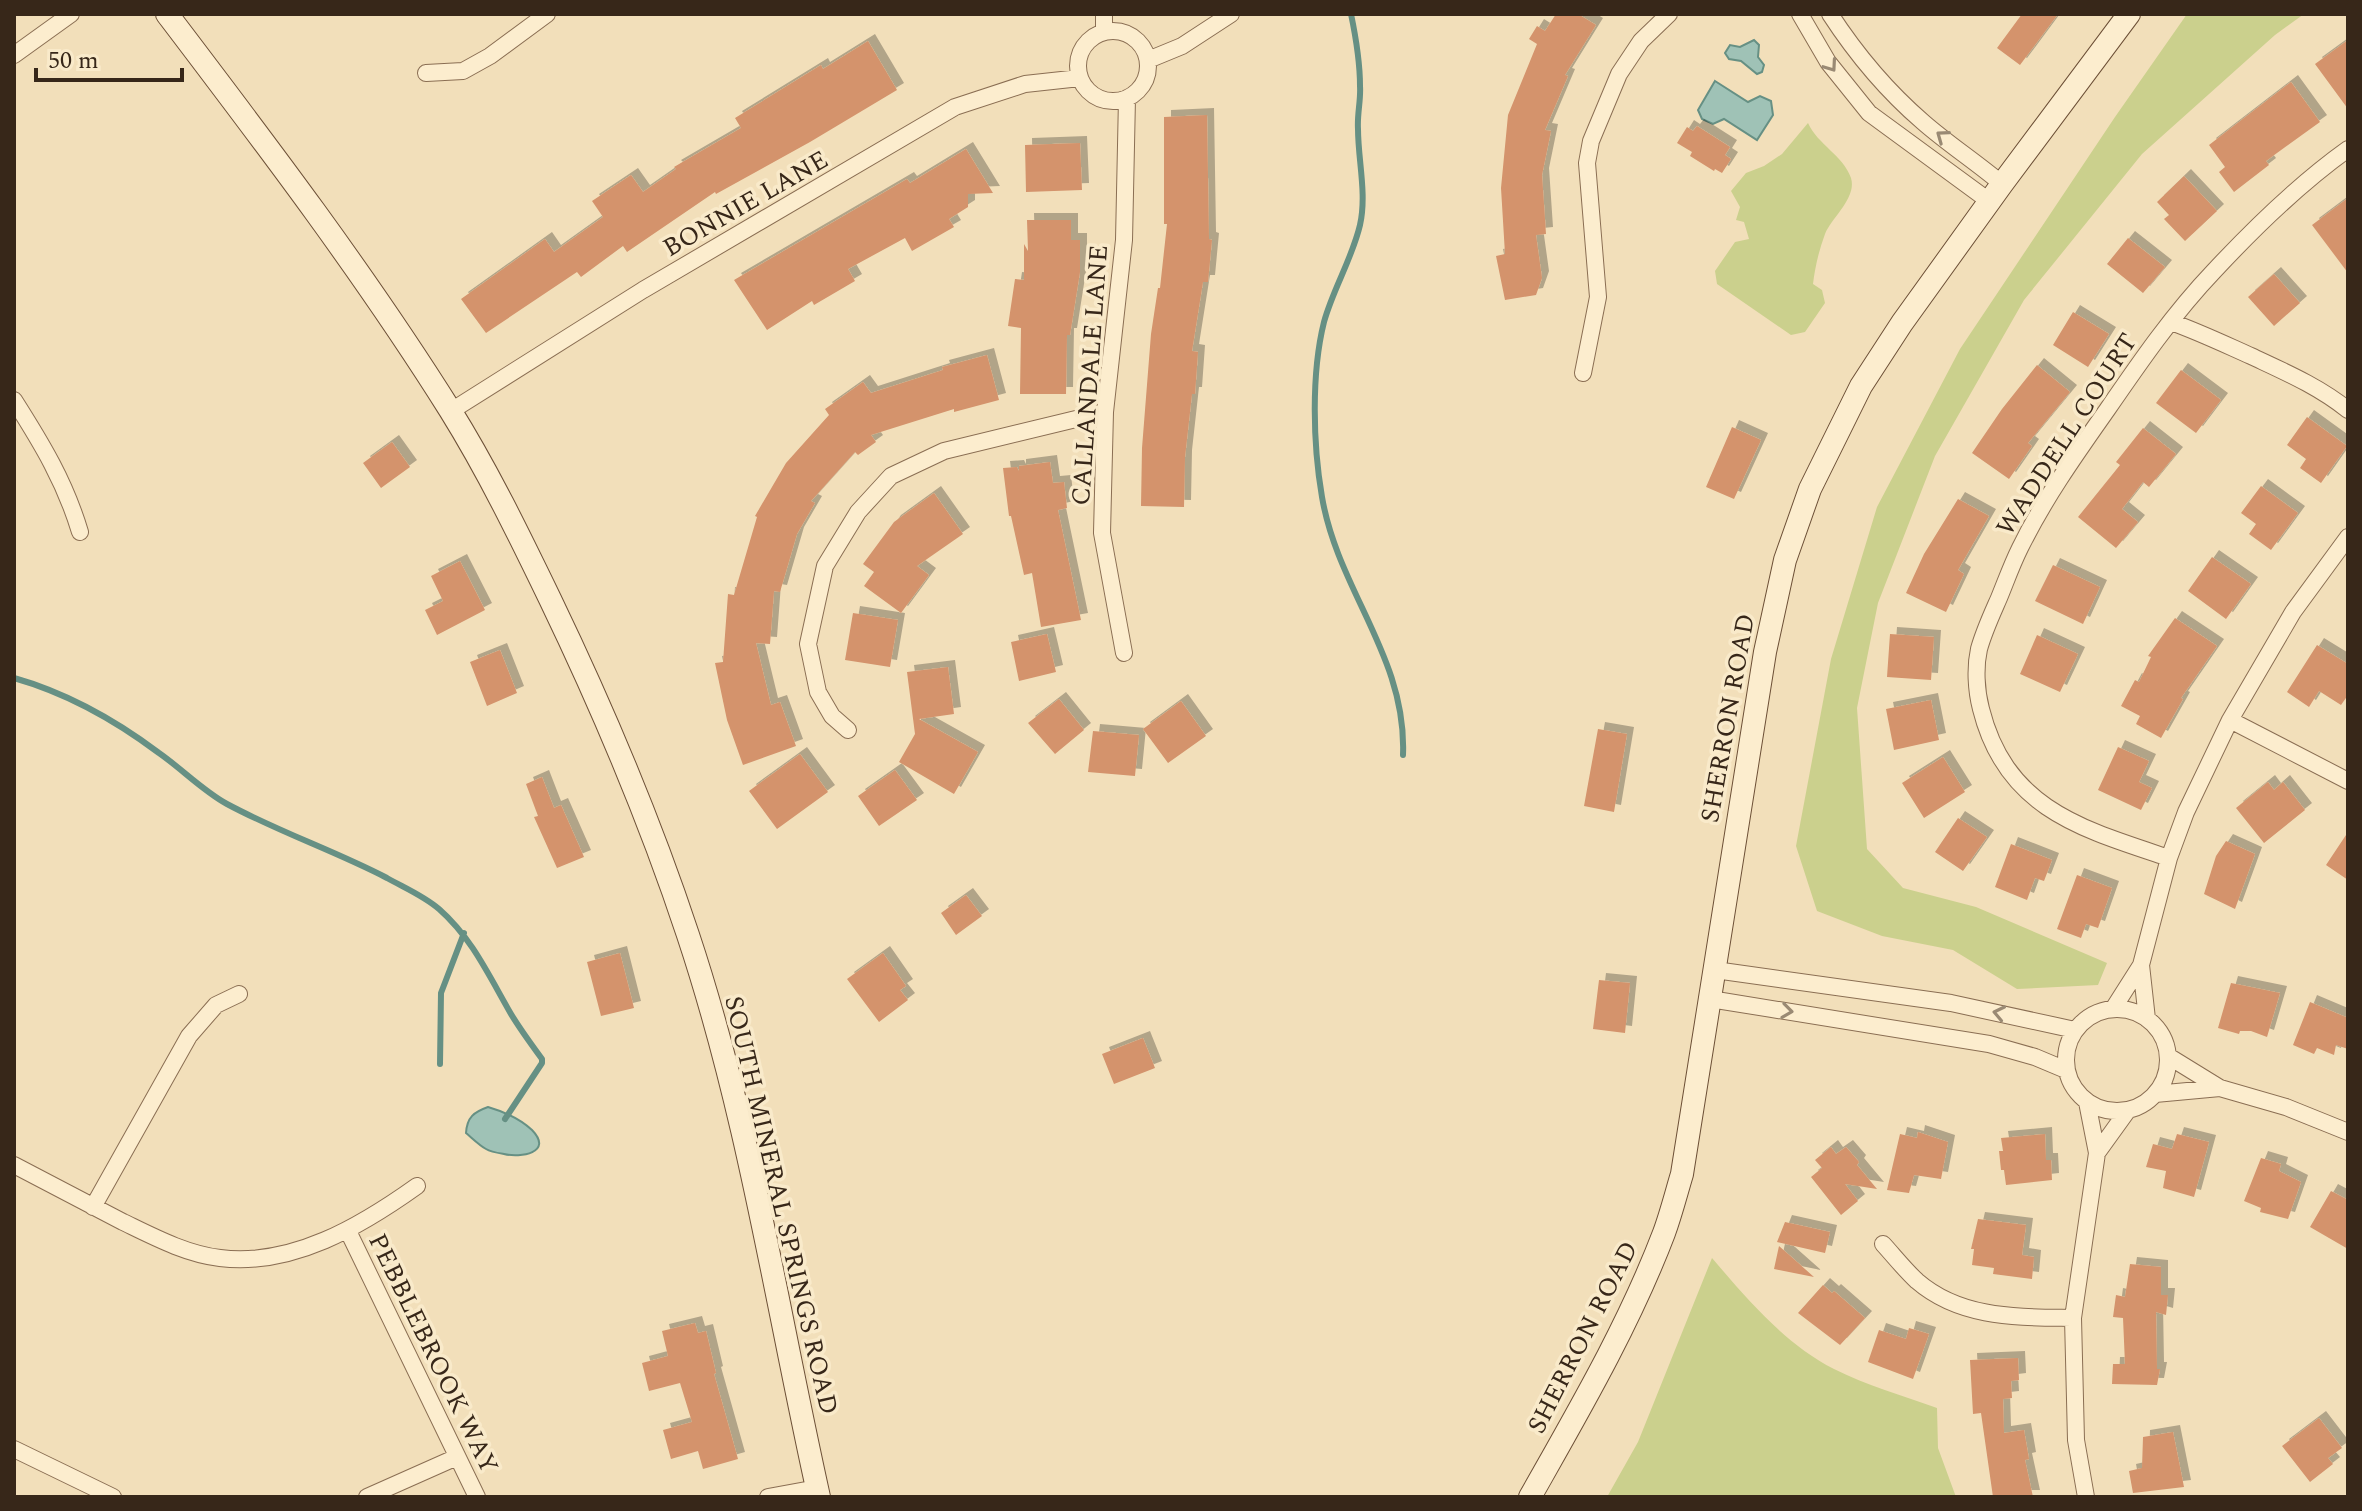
<svg xmlns="http://www.w3.org/2000/svg" width="2362" height="1511" font-family="Spectral,serif">
  <defs>
    <filter id="shadow"><feDropShadow dx="7" dy="-7" stdDeviation="0" flood-color="#0004"/></filter>
  </defs>
  <rect width="100%" height="100%" fill="#f2dfba"/>
  <path fill="#cbd08d" d="M2187,14H2304L2275,35L2142,154L2024,300L1935,456L1878,603L1857,708L1867,849L1903,888L1976,907L2107,963L2098,985L2017,989L1953,950L1882,936L1817,911L1796,846L1831,659L1877,507L1960,349L2115,117Z
    M1808,123C1818,145 1843,155 1851,178C1857,198 1832,217 1825,234C1819,250 1815,267 1813,284L1822,290L1825,303L1805,332L1791,335L1717,284L1715,271L1735,242L1749,239L1744,222L1736,220L1740,207L1731,191L1746,173L1764,166L1782,154Z
    M1712,1258C1748,1300 1784,1343 1834,1369C1866,1385 1903,1396 1937,1408L1938,1448L1956,1497H1607L1638,1442Z"/>
  <path fill="#9fc2b6" stroke="#669084" stroke-width="2" d="M1754,40L1759,45L1758,57L1764,65L1762,72L1757,74L1741,61L1729,59L1725,53L1730,45L1740,47Z
    M1715,81L1748,102L1760,96L1771,101L1773,115L1757,140L1724,119L1713,124L1702,119L1698,110Z
    M488,1107C505,1112 519,1118 532,1130C554,1153 520,1158 504,1154C498,1153 491,1152 486,1149C479,1145 472,1138 466,1133C467,1117 474,1112 488,1107Z"/>
  <g fill="none" stroke-linecap="round" stroke-linejoin="round">
    <path stroke="#669084" stroke-width="6" d="M1351,14C1356,38 1360,62 1360,86C1361,100 1357,114 1358,129C1358,160 1367,194 1360,225C1352,259 1333,289 1324,322C1311,374 1313,445 1322,497C1338,591 1407,657 1403,755
      M14,678C67,693 115,720 159,753C182,769 203,791 227,804C279,832 335,851 387,878C405,888 424,896 439,909C472,938 489,976 511,1014C520,1029 531,1044 542,1059V1063L505,1119
      M440,1064L441,993L464,933"/>
  </g>
  <path fill="#d4936c" filter="url(#shadow)" d="M1556,14H1578L1596,25L1565,75L1568,76L1545,130L1551,131L1542,175L1546,234L1536,235L1542,278L1536,295L1505,300L1496,256L1505,254L1501,188L1508,115L1537,44L1529,39L1537,26L1545,31Z
    M2022,14H2058L2020,65L1997,48Z
    M2348,40V109L2315,64Z
    M868,41L897,90L810,142L716,194L715,192L627,252L623,246L581,277L577,272L486,333L461,299L545,239L554,252L603,217L592,201L631,175L643,192L676,169L674,167L741,128L735,118L821,65L823,69Z
    M2291,82L2320,122L2266,161L2269,165L2234,192L2219,172L2225,167L2209,145Z
    M1207,115L1209,239L1212,240L1208,282H1203L1192,351L1198,352L1195,394H1192L1185,457L1184,507L1141,506L1142,448L1151,334L1158,288H1160L1167,224H1164V117Z
    M1697,126L1730,147L1725,155L1731,159L1722,173L1715,169L1714,171L1690,156L1692,152L1677,143L1687,127L1693,131Z
    M1080,143L1082,190L1026,192L1025,145Z
    M966,149L993,193L968,194V207L949,219L954,227L912,251L905,238L848,269L855,281L814,305L812,301L767,330L734,280L907,179L910,183Z
    M2184,176L2217,211L2185,241L2164,219L2169,215L2157,202Z
    M2348,198V273L2312,225Z
    M1027,220H1071V240H1080V272L1070,335H1067L1066,394H1020L1021,328L1008,326L1015,279L1024,280V244L1028,251Z
    M2128,238L2165,267L2143,293L2107,264Z
    M2274,274L2300,303L2274,326L2248,297Z
    M2073,312L2109,334L2088,367L2053,345Z
    M987,355L999,400L954,412V409L871,435L876,442L858,455L855,452L811,501L815,503L797,534L780,592L774,591L770,644L756,643L771,705L780,702L796,746L743,765L727,720L715,663L723,662L728,594L734,595L757,517L755,516L786,463L829,415L825,409L863,382L871,393L943,370L942,367Z
    M2037,365L2070,392L2028,443L2032,446L2009,479L1972,453L2002,409Z
    M2181,370L2221,400L2196,433L2156,403Z
    M2307,417L2347,446L2321,483L2300,468L2306,459L2287,445Z
    M1732,427L1761,440L1734,499L1706,487Z
    M2143,428L2176,454L2149,487L2143,482L2122,509L2138,522L2116,548L2078,517L2120,465L2116,462Z
    M392,442L410,467L381,488L363,463Z
    M1050,462L1053,483L1064,482L1067,508L1058,510L1081,620L1041,627L1032,573L1024,575L1011,516H1009L1003,468L1017,467L1019,471V466Z
    M2261,486L2298,513L2271,550L2249,534L2256,524L2241,513Z
    M934,493L963,534L917,566L929,575L901,613L864,586L874,572L863,564L894,522Z
    M1958,499L1989,516L1958,570L1964,574L1946,612L1906,593L1924,554Z
    M2212,557L2251,584L2226,619L2188,591Z
    M460,561L485,610L437,635L425,610L443,601L431,576Z
    M2053,565L2100,587L2083,624L2035,601Z
    M853,613L898,620L890,667L845,660Z
    M2175,618L2217,646L2181,698L2183,699L2161,738L2136,724L2140,716L2121,706L2135,680L2139,682L2151,657L2148,656Z
    M1047,634L1056,672L1019,681L1011,642Z
    M1890,634L1934,637L1931,680L1887,677Z
    M2037,635L2078,654L2060,692L2020,674Z
    M2317,645L2348,664V695L2341,705L2319,691L2309,707L2287,692Z
    M500,650L517,693L487,706L470,662Z
    M948,667L954,714L919,719L978,752L954,794L899,762L915,734L907,672Z
    M1059,699L1084,730L1055,754L1028,723Z
    M1931,700L1939,740L1894,750L1886,709Z
    M1181,701L1206,736L1168,763L1143,729Z
    M1598,729L1627,734L1614,812L1584,806Z
    M1093,731L1139,735L1135,776L1088,772Z
    M2118,747L2149,761L2139,782L2152,788L2141,810L2098,790Z
    M800,754L828,792L777,829L749,791Z
    M1943,757L1965,792L1924,818L1902,783Z
    M895,770L917,800L879,826L858,796Z
    M542,777L554,808L561,805L584,857L557,868L534,817L538,816L526,784Z
    M2268,782L2274,790L2283,782L2305,810L2264,843L2236,808Z
    M1958,818L1987,837L1963,871L1935,852Z
    M2348,832V880L2326,865Z
    M2226,841L2255,854L2235,909L2204,894L2216,856Z
    M2011,844L2052,860L2044,881L2035,878L2027,900L1995,887Z
    M2077,875L2112,888L2098,928L2086,924L2081,938L2057,929Z
    M966,895L982,916L956,935L941,913Z
    M620,953L634,1008L601,1016L587,962Z
    M883,953L906,986L900,990L908,1000L879,1022L847,979Z
    M1599,980L1630,983L1625,1033L1593,1029Z
    M2231,983L2280,993L2267,1037L2251,1031H2240L2239,1034L2218,1028Z
    M2310,1002L2348,1018V1049L2336,1045L2334,1055L2317,1048L2314,1054L2293,1045Z
    M1143,1038L1155,1068L1114,1084L1102,1054Z
    M1918,1132L1948,1142L1941,1179L1914,1175L1909,1193L1887,1190L1900,1134L1917,1138Z
    M2045,1134L2046,1160H2051L2052,1180L2006,1185L2004,1170H2001L1999,1151H2003L2001,1138Z
    M2177,1134L2209,1142L2194,1197L2163,1188L2166,1171L2146,1167L2153,1144L2172,1149Z
    M1831,1147L1836,1154L1846,1147L1859,1162L1857,1165L1877,1189L1845,1184L1858,1201L1841,1215L1811,1177L1822,1168L1815,1160Z
    M2261,1158L2281,1164L2279,1171L2301,1182L2288,1219L2260,1212L2261,1208L2244,1201Z
    M2331,1191L2348,1200V1249L2310,1227Z
    M1978,1219L2026,1225L2022,1255L2034,1257L2032,1279L1993,1274L1994,1268L1972,1265L1974,1249H1971Z
    M1785,1222L1830,1232L1825,1253L1777,1242Z
    M1779,1246L1814,1277L1774,1269Z
    M2130,1264L2161,1267V1295H2168L2166,1315L2156,1312L2157,1369H2160L2157,1385L2112,1384L2113,1364H2125L2123,1318L2113,1317L2116,1295L2125,1297Z
    M1823,1285L1832,1293L1834,1291L1865,1318L1840,1345L1798,1313Z
    M695,1323L698,1333L706,1331L716,1373L714,1374L738,1459L703,1469L698,1451L671,1459L663,1430L692,1422L680,1383L649,1391L642,1363L668,1356L662,1331Z
    M1909,1328L1929,1334L1913,1379L1868,1362L1879,1330L1906,1339Z
    M2018,1358L2019,1380L2011,1381L2012,1398L2003,1399L2004,1433L2024,1430L2029,1459L2025,1460L2033,1497H1993L1981,1413L1973,1414L1970,1360Z
    M2319,1418L2342,1448L2328,1458L2333,1464L2310,1482L2282,1446Z
    M2173,1432L2184,1487L2133,1493L2129,1471L2142,1468L2143,1437Z"/>
  <g fill="none" stroke-linecap="round" stroke-linejoin="round">
    <defs>
      <path id="street" d="M1800,14L1828,62L1869,113L1989,201
        M1830,14C1856,54 1887,91 1923,122C1948,144 1976,162 2002,184
        M1078 66a35 35 0 1 1 70 0a35 35 0 1 1-70 0Z
        M1104,32V14
        M14,55L71,14
        M1148,60L1182,46L1231,14
        M426,73L463,71L490,56L547,14
        M2171,322C2199,332 2224,344 2251,356C2285,372 2318,386 2348,410
        M1583,373L1598,297L1587,163L1591,141L1619,74L1641,41L1669,14
        M14,400C42,444 65,482 80,532
        M451,411L643,290L955,107L1025,84L1080,78
        M1124,653L1102,533L1105,412L1124,240L1127,98
        M2230,720L2348,781
        M848,730L832,716L818,692L808,644L825,566L858,512L891,476L944,451L1105,412
        M2169,858C2082,829 2006,809 1981,709C1976,690 1975,667 1979,649C1984,631 1992,614 1999,598C2006,581 2012,564 2020,548C2044,499 2076,454 2107,410C2140,362 2173,314 2214,271C2255,227 2299,184 2348,149
        M2141,965L2147,1019
        M1715,970L1951,1003L2075,1030
        M1710,999L1989,1044L2035,1057L2066,1070
        M2113,1009L2141,965L2169,858L2186,812L2230,720L2293,612L2348,537
        M2066 1060a51 51 0 1 1 102 0a51 51 0 1 1-102 0Z
        M2168,1056L2220,1088L2286,1107L2348,1132
        M2155,1094L2220,1088
        M2097,1153L2128,1110
        M14,1165C50,1184 86,1203 123,1222C154,1237 186,1254 220,1258C292,1267 361,1226 417,1186
        M93,1207L189,1036L216,1005L239,994
        M348,1231L477,1497
        M1883,1244C1894,1256 1905,1270 1917,1281C1961,1319 2018,1317 2073,1318
        M14,1449L113,1497
        M367,1497L457,1457
        M768,1497L817,1488
        M2086,1497L2076,1440L2073,1318L2097,1153L2087,1102"/>
      <path id="secondary" d="M167,14C265,143 364,273 450,410C488,471 519,535 550,599C603,709 650,820 688,935C749,1118 777,1309 819,1497
        M1530,1497C1578,1412 1629,1325 1664,1233C1671,1214 1676,1194 1682,1174L1765,652L1785,560L1810,489L1861,386L1902,323L2002,184L2129,14"/>
    </defs>
    <use href="#street" stroke="#8a6e53" stroke-width="18"/>
    <use href="#secondary" stroke="#6c4f36" stroke-width="24"/>
    <use href="#street" stroke="#fcedce" stroke-width="16"/>
    <use href="#secondary" stroke="#fcedce" stroke-width="22"/>
  </g>
  <defs><path id="oneway-chevron" d="M-2-3.5L2.5 0L-2 3.5" fill="none" stroke-width="1.6" stroke-linecap="round" stroke-linejoin="round" transform="scale(2)"/></defs>
  <g stroke="#9a8a74">
    <use href="#oneway-chevron" transform="translate(1831 66) rotate(55)"/>
    <use href="#oneway-chevron" transform="translate(1942 136) rotate(-144)"/>
    <use href="#oneway-chevron" transform="translate(1787 1011) rotate(8)"/>
    <use href="#oneway-chevron" transform="translate(1999 1013) rotate(-168)"/>
  </g>
  <g text-anchor="middle" stroke-width="7" stroke-linejoin="round" paint-order="stroke">
    <g font-size="26" fill="#372719" stroke="#f9eaca">
      <text transform="translate(745 203) rotate(-30)" y="9">BONNIE LANE</text>
      <text transform="translate(1089 375) rotate(-86)" y="9">CALLANDALE LANE</text>
      <text transform="translate(2066 434) rotate(-57)" y="9">WADDELL COURT</text>
      <text transform="translate(1727 718) rotate(-80)" y="9">SHERRON ROAD</text>
      <text transform="translate(782 1205) rotate(77)" y="9">SOUTH MINERAL SPRINGS ROAD</text>
      <text transform="translate(1582 1337) rotate(-63)" y="9">SHERRON ROAD</text>
      <text transform="translate(434 1353) rotate(64)" y="9">PEBBLEBROOK WAY</text>
    </g>
  </g>
  <rect width="2362" height="1511" fill="none" stroke="#372719" stroke-width="32"/>
  <path d="M36 68v12h146v-12" fill="none" stroke="#372719" stroke-width="4"/>
  <text x="48" y="68" font-size="24" fill="#372719" stroke="#f9eaca" stroke-width="6" paint-order="stroke">50 m</text>
</svg>
